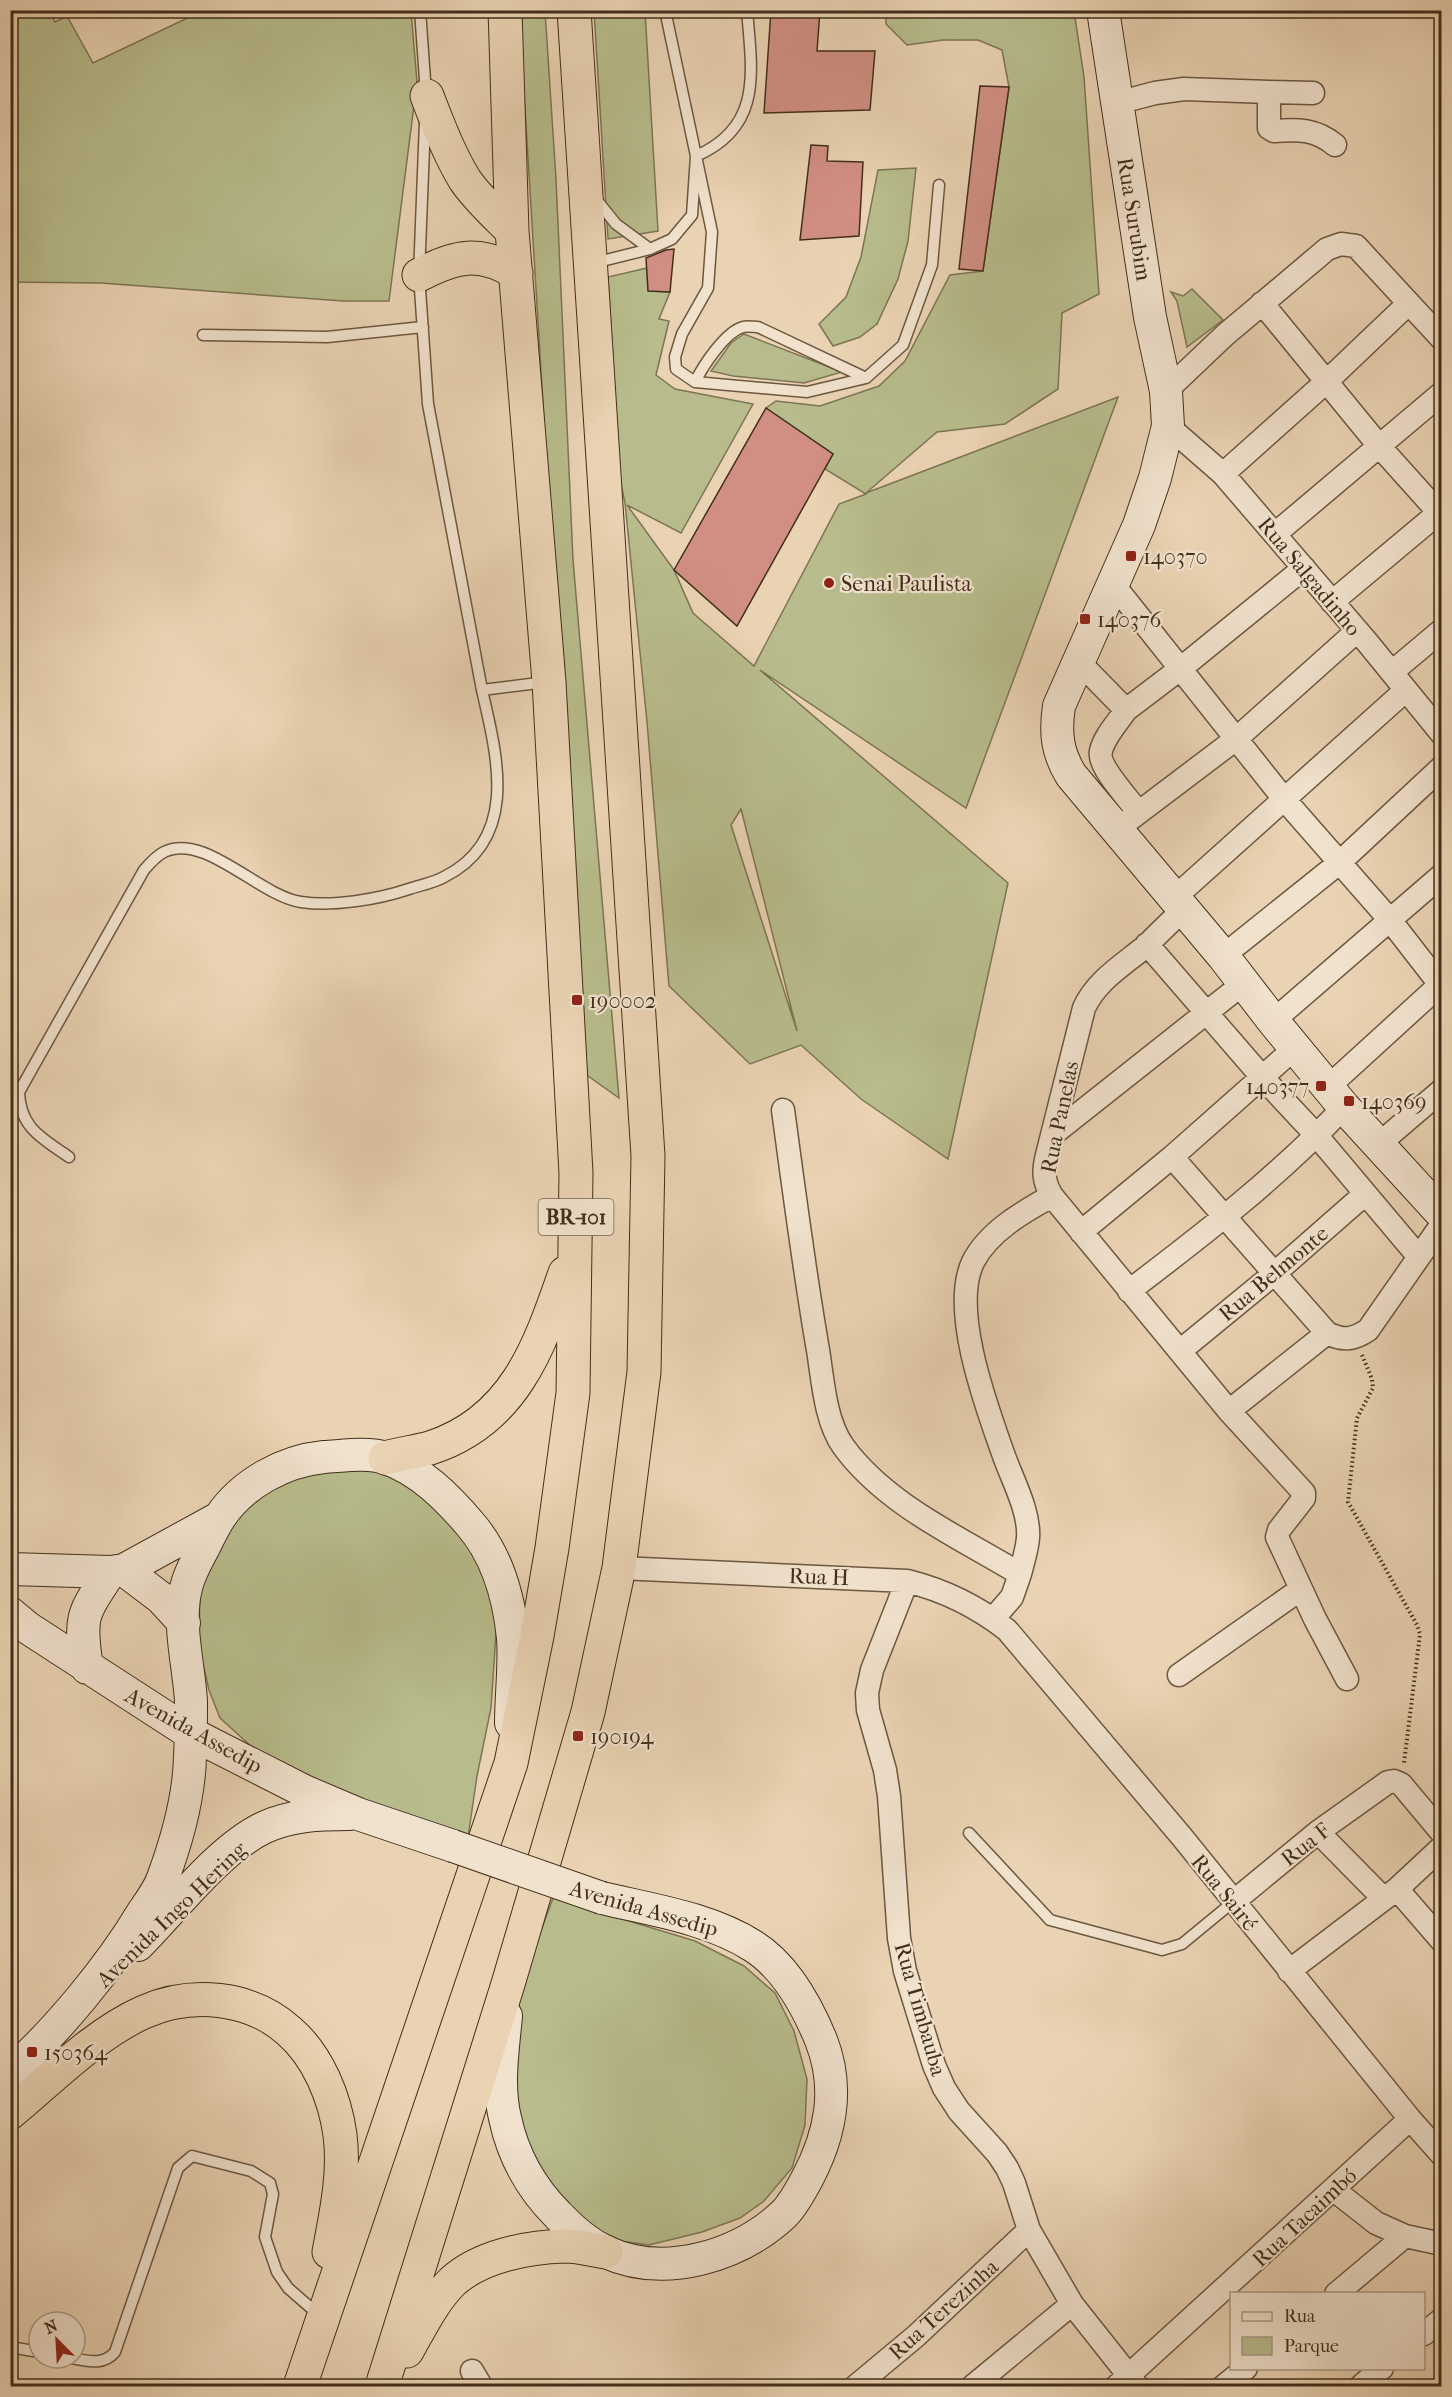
<svg xmlns="http://www.w3.org/2000/svg" width="1452" height="2397" font-family="'IM FELL French Canon',serif">
  <rect width="100%" height="100%" fill="#ead3b3"/>
  <filter id="stains"><feTurbulence type="fractalNoise" baseFrequency=".00333" numOctaves="4"/><feColorMatrix values="0 0 0 0 .2 0 0 0 0 .09 0 0 0 0 .02 0 0 0 .5 -.17"/></filter>
  <radialGradient id="worn" r=".72"><stop offset=".6" stop-color="#630" stop-opacity="0"/><stop offset="1" stop-color="#630" stop-opacity=".3"/></radialGradient>
  <path fill="#b8bc8c" stroke="#7d7553" stroke-width="1.5" fill-rule="evenodd" d="M11,11H50L55,22L67,16L93,63L202,11H411L417,82L389,301H343L101,283L11,282Z
    M519,11H545L556,179L573,560L619,1098L584,1073Z
    M594,11H645L658,231L608,239Z
    M886,11H1074L1084,77L1099,294L1062,313L1058,389L1005,424L937,432L866,493L1118,397L966,808L760,670L1008,883L948,1159L861,1099L801,1045L750,1064L669,986L647,722L625,503L620,479L608,277L647,268L649,291L670,292L659,319L669,321L656,375L675,389L753,404L681,533L627,505L674,570L693,613L754,666L839,504L866,494L825,469L833,454L766,408L776,401L820,406L879,386L905,361L950,275L983,271L1009,87L1002,50L978,40H943L907,45L886,24ZM741,809L797,1031L731,825Z
    M916,168L908,241L898,279L877,324L860,337L833,346L819,324L846,297L861,257L878,170Z
    M1192,289L1223,320L1187,347L1177,301L1171,292L1183,296Z
    M744,334L842,372L804,383L733,376L711,371L731,343Z
    M311,1460L378,1463L455,1518L498,1603L491,1708L477,1776L467,1844L264,1758L220,1718L209,1690L199,1647L200,1587L241,1500Z
    M553,1898L695,1941L744,1966L775,1993L794,2031L807,2079L805,2125L792,2168L764,2201L740,2218L702,2232L649,2245L612,2240L584,2225L552,2187L528,2149L511,2082L515,2022L524,1977Z"/>
  <path fill="#d18f83" stroke="#422e1a" stroke-width="1.5" d="M771,10H820L817,51H875L870,110L764,113Z
    M980,86L1009,87L983,271L959,269Z
    M811,145L828,146L827,161L863,162L859,236L800,240Z
    M674,249L670,292L648,291L646,258L666,250Z
    M766,408L833,454L737,626L674,570Z"/>
  <g fill="none" stroke-linecap="round" stroke-linejoin="round">
    <defs>
      <path id="lane" d="M420,10L426,94
        M747,10C752,72 763,127 696,156L712,232L708,288L682,334L675,357L676,369L695,382L807,392L866,378L903,345L932,265L939,185
        M425,122L419,275L428,404L482,690L546,682
        M595,198L616,224L650,249
        M594,263L650,249L672,239L692,215L696,156L665,10
        M203,335L327,337L423,327
        M695,382C703,366 725,332 743,327C747,326 754,327 758,327L866,378
        M69,1157C42,1138 20,1128 19,1092L144,870C150,863 156,856 164,852C205,832 259,896 301,902C333,907 379,899 409,889C421,885 433,883 444,877C520,839 497,756 482,690
        M969,1833L1050,1920L1162,1950L1182,1944L1233,1902
        M10,2347L39,2352
        M72,2358C88,2361 103,2366 115,2352L178,2168L192,2156L251,2171L270,2183L273,2194L265,2237L277,2272L288,2288L319,2315"/>
      <path id="street" d="M1269,92L1313,93
        M1117,103L1155,93L1184,89L1269,92V128L1274,131C1298,129 1316,129 1335,145
        M1262,303L1380,447L1442,516
        M1166,391L1225,335L1327,249L1341,244L1356,246L1442,339
        M1168,426L1223,474L1367,642L1442,734
        M1223,474L1326,382L1409,303
        M1275,534L1442,393
        M1113,584L1284,799L1390,920L1442,987
        M1332,602L1442,510
        M1079,662L1126,710L1180,669L1304,568
        M1392,672L1442,630
        M1126,710C1118,722 1104,737 1101,751C1097,766 1129,799 1138,812
        M1117,829L1236,739L1357,631
        M1174,898L1406,690
        M1183,910C1170,922 1158,934 1146,946C1123,965 1096,981 1084,1008L1047,1155C1043,1171 1043,1181 1052,1196L1229,1411L1304,1493V1498L1279,1530L1277,1537L1315,1619L1347,1679
        M1147,944L1262,1077L1317,1136L1418,1256
        M1223,956L1339,863L1442,767
        M1273,1021L1442,875
        M1328,1087L1442,983
        M783,1110C794,1190 804,1270 818,1350C823,1381 825,1420 843,1446C886,1505 959,1537 1020,1574L1012,1597L993,1619
        M1052,1135L1244,983
        M1379,1144L1442,1090
        M1172,1157L1327,1333
        M1081,1232L1172,1157L1295,1048
        M1129,1291C1204,1234 1279,1176 1344,1107
        M1180,1351L1275,1273L1365,1194
        M1229,1411L1327,1333C1343,1341 1353,1340 1368,1330L1442,1224
        M619,1568L907,1581C943,1590 978,1607 1007,1630L1182,1837L1410,2119L1442,2155
        M1020,1574C1023,1562 1027,1550 1028,1538C1030,1512 1013,1481 1004,1456C987,1408 950,1310 973,1262C988,1232 1024,1211 1052,1196
        M907,1581L872,1670L867,1693L868,1710L885,1770L889,1796L899,1938L905,1971L934,2065L944,2088L959,2111L997,2153L1007,2168L1014,2183L1029,2230L1072,2304L1137,2386
        M1179,1675L1301,1589
        M1318,1832L1384,1899
        M1397,1889L1442,1941
        M1233,1902L1318,1832L1388,1782L1394,1781L1401,1784L1442,1833
        M1289,1971L1397,1889L1442,1847
        M1334,2190L1376,2223L1405,2236L1442,2244
        M1336,2294L1405,2236
        M1424,2334L1442,2319
        M472,2371L481,2386
        M856,2386L916,2336L1029,2230
        M973,2386L1072,2304
        M1117,2386L1410,2119
        M1224,2386L1246,2368
        M1361,2386L1382,2368"/>
      <path id="secondary" d="M1103,10L1150,317L1166,391L1168,426L1155,478L1139,525L1059,706C1055,733 1057,752 1071,775L1223,956L1273,1021L1344,1107L1442,1214
        M10,1569L110,1572L124,1570L219,1518
        M124,1570L161,1598L184,1623
        M10,1613L28,1628L190,1733L304,1791L358,1814L453,1846
        M87,1668C79,1616 82,1615 110,1572
        M138,1945C174,1909 218,1850 263,1828C290,1815 320,1814 349,1814
        M506,2016C503,2049 497,2085 505,2118C513,2156 532,2189 558,2215C571,2229 589,2244 606,2252C665,2279 739,2256 784,2214C793,2205 801,2190 807,2179C831,2134 840,2088 821,2040C807,2006 785,1966 753,1946C709,1918 652,1910 602,1898
        M10,2073C58,2030 110,1967 143,1912C150,1902 159,1890 163,1878C177,1840 189,1798 190,1757C191,1739 191,1719 191,1701C189,1666 177,1623 186,1588C189,1574 197,1560 204,1547C209,1537 214,1526 220,1517C243,1483 284,1461 324,1457C343,1456 368,1452 386,1458C420,1470 447,1497 470,1524C497,1555 509,1598 513,1638C515,1663 511,1697 511,1723"/>
      <path id="highway" d="M427,96C438,124 449,154 465,180C478,199 496,215 512,231
        M419,275C455,256 480,250 516,273
        M385,1458C399,1454 415,1452 430,1448C514,1421 539,1348 565,1273
        M10,2113C51,2079 96,2033 144,2012C191,1991 250,1996 289,2031C318,2056 335,2098 340,2135C345,2174 336,2214 329,2252
        M407,2351C420,2328 433,2301 452,2282C480,2256 528,2247 565,2246C578,2246 593,2250 606,2252
        M300,2386L511,1763L537,1636L552,1548L573,1393L576,1173L549,682L512,231L505,10
        M382,2386L508,1984L588,1712L619,1568L644,1372L648,1156L574,10"/>
    </defs>
    <use href="#lane" stroke="#6c5740" stroke-width="13"/>
    <use href="#street" stroke="#6c5740" stroke-width="25"/>
    <use href="#secondary" stroke="#422e1a" stroke-width="34"/>
    <use href="#highway" stroke="#422e1a" stroke-width="35"/>
    <path stroke="#422e1a" stroke-width="4" stroke-dasharray="1.5 3" stroke-linecap="butt" d="M1362,1355L1372,1379L1373,1388L1357,1418L1348,1502L1417,1625L1420,1634L1404,1763"/>
    <use href="#lane" stroke="#f1e2ce" stroke-width="10"/>
    <use href="#street" stroke="#f1e2ce" stroke-width="22"/>
    <use href="#secondary" stroke="#f1e2ce" stroke-width="32"/>
    <use href="#highway" stroke="#ead3b3" stroke-width="33"/>
    <defs>
      <path id="secondary-bridge" d="M453,1846L602,1898"/>
    </defs>
    <use href="#secondary-bridge" stroke="#422e1a" stroke-width="34" stroke-linecap="butt"/>
    <use href="#secondary-bridge" stroke="#f1e2ce" stroke-width="32"/>
  </g>
  <g fill="#8f2418" stroke="#f1e2ce" stroke-width="2">
    <rect x="1125" y="550" width="12" height="12" rx="3"/>
    <circle cx="829" cy="583" r="6"/>
    <rect x="1079" y="613" width="12" height="12" rx="3"/>
    <rect x="571" y="994" width="12" height="12" rx="3"/>
    <rect x="1315" y="1080" width="12" height="12" rx="3"/>
    <rect x="1343" y="1095" width="12" height="12" rx="3"/>
    <rect x="572" y="1730" width="12" height="12" rx="3"/>
    <rect x="26" y="2046" width="12" height="12" rx="3"/>
  </g>
  <g text-anchor="middle" stroke-width="4.5" stroke-linejoin="round" paint-order="stroke">
    <rect fill="#f1e2ce" stroke="#766450" stroke-width="1.5" x="538.5" y="1199" width="75" height="36" rx="4.5"/>
    <g font-size="21" font-weight="bold" fill="#422e1a">
      <text x="576" y="1224">BR-101</text>
    </g>
    <g font-size="22" fill="#422e1a" stroke="#f1e2ce">
      <text transform="translate(1135 219) rotate(81)" y="8">Rua Surubim</text>
      <text transform="translate(1310 576) rotate(50)" y="8">Rua Salgadinho</text>
      <text transform="translate(1059 1117) rotate(-78)" y="8">Rua Panelas</text>
      <text transform="translate(1273 1273) rotate(-40)" y="8">Rua Belmonte</text>
      <text transform="translate(819 1576) rotate(2)" y="8">Rua H</text>
      <text transform="translate(194 1730) rotate(29)" y="8">Avenida Assedip</text>
      <text transform="translate(1305 1844) rotate(-38)" y="8">Rua F</text>
      <text transform="translate(1225 1892) rotate(51)" y="8">Rua Sairé</text>
      <text transform="translate(644 1908) rotate(16)" y="8">Avenida Assedip</text>
      <text transform="translate(171 1914) rotate(-44)" y="8">Avenida Ingo Hering</text>
      <text transform="translate(921 2009) rotate(74)" y="8">Rua Timbauba</text>
      <text transform="translate(1304 2217) rotate(-43)" y="8">Rua Tacaimbó</text>
      <text transform="translate(943 2309) rotate(-42)" y="8">Rua Terezinha</text>
    </g>
    <g font-size="22" fill="#422e1a" stroke="#f1e2ce" text-anchor="start">
      <text x="1143" y="564">140370</text>
      <text x="841" y="591">Senai Paulista</text>
      <text x="1097" y="627">140376</text>
      <text x="589" y="1008">190002</text>
      <text x="1309" y="1094" text-anchor="end">140377</text>
      <text x="1361" y="1109">140369</text>
      <text x="590" y="1744">190194</text>
      <text x="44" y="2060">150364</text>
    </g>
  </g>
  <rect width="1452" height="2397" fill="none" stroke="#ead3b3" stroke-width="36"/>
  <rect x="12" y="12" width="1428" height="2373" fill="none" stroke="#422e1a" stroke-width="3"/>
  <rect x="18" y="18" width="1416" height="2361" fill="none" stroke="#422e1a" stroke-width="1.5"/>
  <rect x="1230" y="2292" width="195" height="78" fill="#f1e2ce" stroke="#ab9a86" stroke-width="1.5"/>
  <rect x="1242" y="2312" width="30" height="9" fill="#f1e2ce" stroke="#ab9a86" stroke-width="1.5"/>
  <text x="1284" y="2322" font-size="18" fill="#422e1a">Rua</text>
  <rect x="1242" y="2337" width="30" height="18" fill="#b8bc8c" stroke="#ab9a86" stroke-width="1.5"/>
  <text x="1284" y="2352" font-size="18" fill="#422e1a">Parque</text>
  <g transform="translate(57 2340) rotate(336)"><circle r="28" fill="#f1e2ce" stroke="#ab9a86" stroke-width="1.5"/>
  <path d="M0-4.5L10 22L0 15L-10 22Z" fill="#8f2418"/>
  <text y="-9" font-size="16" font-weight="bold" text-anchor="middle" fill="#422e1a">N</text>
  </g>
  <rect width="100%" height="100%" filter="url(#stains)"/>
  <rect width="100%" height="100%" fill="url(#worn)"/>
</svg>
